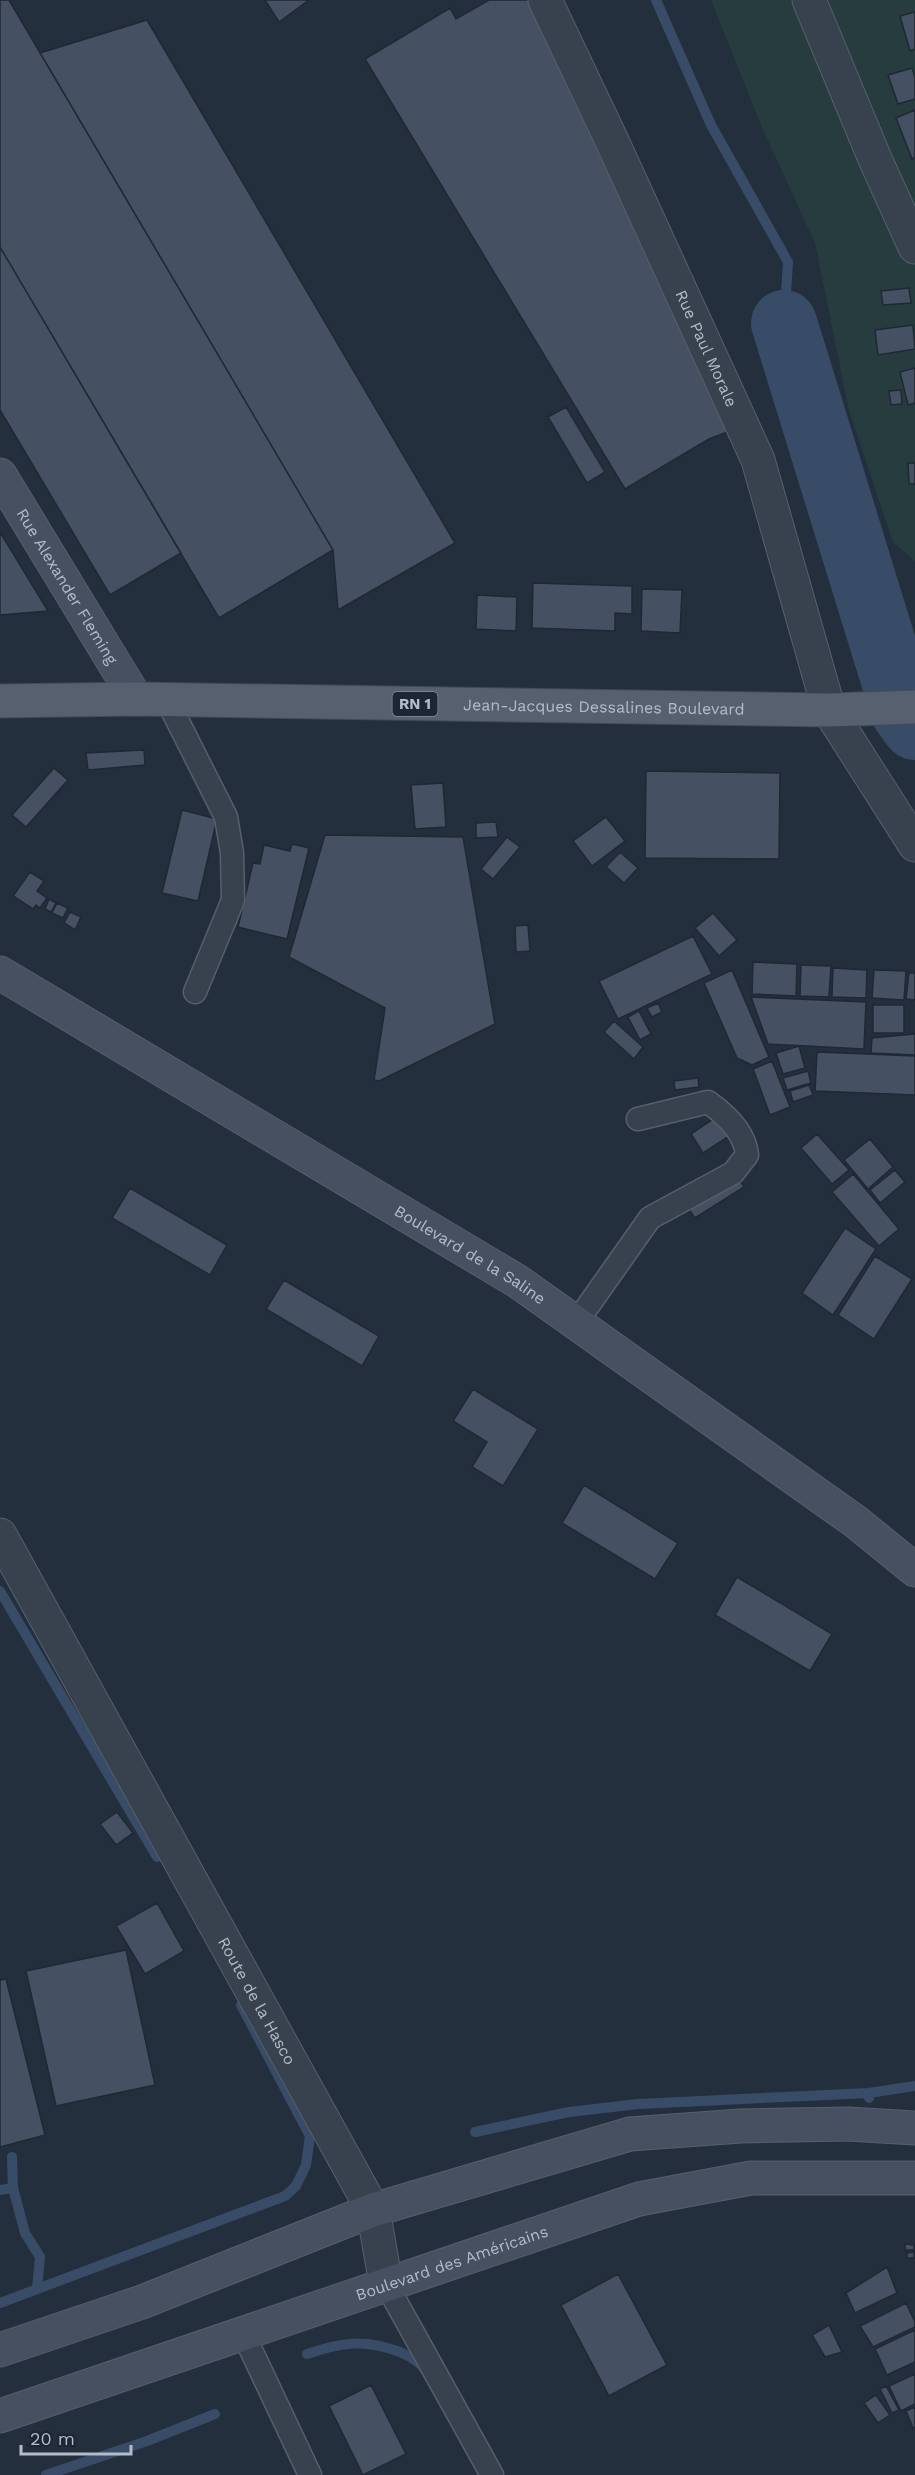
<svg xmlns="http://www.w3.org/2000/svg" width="915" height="2475" font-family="'Work Sans',sans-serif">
  <rect width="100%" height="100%" fill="#242f3e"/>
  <path fill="#263c3f" d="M711,0H915V561L893,542L849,410L815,243L761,125Z"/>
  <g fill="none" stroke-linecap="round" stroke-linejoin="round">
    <path stroke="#394c67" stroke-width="10" d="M656,0L711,125L788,262L784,323
      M0,1591L157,1857
      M869,2098V2093L915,2086
      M475,2132L569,2112L638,2104L869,2093
      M12,2157L13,2188L25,2233L40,2257L37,2289
      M0,2190L13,2188
      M0,2303L285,2196L296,2186L306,2165L310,2136L241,2005
      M307,2354C342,2342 365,2339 400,2352C409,2356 420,2362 426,2371
      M46,2475L147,2441L215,2414"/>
    <path stroke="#394c67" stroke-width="66" d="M784,323L904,712L915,727"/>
  </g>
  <path fill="#455162" stroke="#1f2835" stroke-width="1.5" d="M0,0H9L333,550L219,618L0,247Z
    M265,0H309L279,22Z
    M489,0H530L733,430L709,439L625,489L365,59L450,8L456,19Z
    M915,12V49L910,51L900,16Z
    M147,20L455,543L338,610L333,550L40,53Z
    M912,68L915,77V99L898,104L888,75Z
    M915,110V157L912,159L896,118Z
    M0,247L181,553L110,595L0,410Z
    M909,288L911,303L883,305L881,291Z
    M913,325L915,349L878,355L875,330Z
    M915,368V403L908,405L900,372Z
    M901,390L902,404L891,405L889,391Z
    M566,407L605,472L587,483L548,417Z
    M908,463H915V484H909Z
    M0,532L48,611L0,615Z
    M533,583L632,586V614L615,613V631L532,628Z
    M642,589L682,590L680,633L641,631Z
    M477,595L517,597L516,631L476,629Z
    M144,750L145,765L88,770L86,753Z
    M54,768L68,780L26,827L12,815Z
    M646,771L780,773L779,859L645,858Z
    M443,783L446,827L415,829L411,785Z
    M182,810L217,819L198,901L162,893Z
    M606,817L625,841L592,866L573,841Z
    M496,822L498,837L476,838V823Z
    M325,835L463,837L495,1024L379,1081L374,1080L385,1008L289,957Z
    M507,837L520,847L493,879L481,869Z
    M292,844L309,848L287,939L238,927L253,863L260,864L264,845L290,851Z
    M620,852L638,868L624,883L606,867Z
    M30,872L44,881L37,891L47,898L40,908L36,905L33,909L13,896Z
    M49,899L56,903L51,912L45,909Z
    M57,903L68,908L63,918L52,913Z
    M70,912L81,917L75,930L64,923Z
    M713,913L737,940L719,956L695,928Z
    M528,925L530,951L516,952L515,926Z
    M693,936L712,974L618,1019L599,981Z
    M753,962L797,964L796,996L752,994Z
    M801,965L831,966L829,997L800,996Z
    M833,968L867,970L866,998L832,997Z
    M732,970L769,1057L752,1065L737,1058L704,983Z
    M874,970L906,971L904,1000L872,998Z
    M909,973H915V1000L906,999Z
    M751,997L866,1002L864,1049L768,1044Z
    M658,1003L662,1012L652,1017L647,1008Z
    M873,1005H904V1033H873Z
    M639,1011L651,1034L640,1040L628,1017Z
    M614,1021L643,1047L634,1059L604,1032Z
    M915,1034V1055L871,1053L872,1038Z
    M799,1046L805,1068L783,1074L776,1053Z
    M817,1052L915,1056V1095L815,1091Z
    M772,1061L790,1107L770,1115L753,1069Z
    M808,1071L811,1083L787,1090L783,1078Z
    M698,1078L699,1087L675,1090L674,1081Z
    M809,1085L813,1095L793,1102L790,1091Z
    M718,1116L731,1135L703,1153L691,1134Z
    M817,1134L849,1170L832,1184L801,1148Z
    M870,1139L893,1167L868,1189L844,1160Z
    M895,1170L905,1182L880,1203L870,1190Z
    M735,1173L744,1187L695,1218L685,1204Z
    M853,1174L899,1229L879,1246L832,1192Z
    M130,1188L227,1245L210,1275L112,1218Z
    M845,1228L876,1249L833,1315L802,1293Z
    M875,1256L912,1279L874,1339L838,1315Z
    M284,1280L379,1336L362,1366L266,1309Z
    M473,1389L538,1429L503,1486L472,1467L487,1442L453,1421Z
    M584,1485L678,1543L655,1579L562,1523Z
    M737,1577L832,1634L810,1671L715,1615Z
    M117,1812L133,1833L116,1845L100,1824Z
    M157,1903L184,1951L145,1974L116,1926Z
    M126,1950L155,2085L56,2106L26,1971Z
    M6,1979L45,2135L0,2147V1980Z
    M905,2244L914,2245V2250H905Z
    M914,2252V2258H907V2253Z
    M887,2267L897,2293L855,2313L846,2293Z
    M618,2274L667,2365L609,2396L561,2305Z
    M906,2303L915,2322V2327L873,2347L860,2326Z
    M829,2325L842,2352L825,2357L812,2335Z
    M915,2330V2362L887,2375L875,2349Z
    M915,2374V2404L901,2411L889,2386Z
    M371,2385L406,2454L363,2475L329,2406Z
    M886,2386L899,2410L892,2413L880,2389Z
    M876,2395L890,2415L878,2423L864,2403Z
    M915,2407V2427L913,2428L906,2411Z"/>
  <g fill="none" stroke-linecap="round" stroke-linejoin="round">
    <defs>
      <path id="lane" d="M167,700L226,817L232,853L233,900L195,992
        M576,1323L650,1218L733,1173L747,1155C745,1133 725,1114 708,1102L638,1119
        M386,2284L492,2475
        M243,2333L310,2475"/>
      <g id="street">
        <path id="s1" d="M545,0L612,141L758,460L829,710L915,845"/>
        <path d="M809,0L875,159L915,247"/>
        <path id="s2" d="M0,1535L373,2210L386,2284"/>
      </g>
      <g id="secondary">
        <path id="s3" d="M0,475L136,699"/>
        <path id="s4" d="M0,973L517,1281L856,1522L915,1570"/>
        <path d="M0,2350L142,2302L373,2210L630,2134L741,2126L848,2124L915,2128"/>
        <path id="s5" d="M0,2416L639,2199L751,2178H915"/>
      </g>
      <g id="primary">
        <path id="s6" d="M0,701L136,699L829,710L915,707"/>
      </g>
    </defs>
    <use href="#lane" stroke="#565f6c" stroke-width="25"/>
    <use href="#street" stroke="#565f6c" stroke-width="35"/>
    <use href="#secondary" stroke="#565f6c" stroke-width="35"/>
    <use href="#primary" stroke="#414a57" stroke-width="35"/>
    <use href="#lane" stroke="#38414e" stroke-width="22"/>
    <use href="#street" stroke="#38414e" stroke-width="33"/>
    <use href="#secondary" stroke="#465061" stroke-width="33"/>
    <use href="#primary" stroke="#56606e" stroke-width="33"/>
  </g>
  <g text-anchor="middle" stroke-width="6" stroke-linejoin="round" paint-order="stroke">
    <rect fill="#1d2633" stroke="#878f9c" stroke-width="1.5" x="392.5" y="692" width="45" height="24" rx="4.5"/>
    <g font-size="15" font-weight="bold" fill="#b4bcc9">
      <text x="415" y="709">RN 1</text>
    </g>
    <g font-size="16" fill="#b4bcc9" stroke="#1d2633">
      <text dy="6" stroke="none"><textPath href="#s1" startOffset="384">Rue Paul Morale</textPath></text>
      <text dy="6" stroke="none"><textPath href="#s3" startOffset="130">Rue Alexander Fleming</textPath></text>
      <text dy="6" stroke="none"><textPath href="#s6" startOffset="604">Jean-Jacques Dessalines Boulevard</textPath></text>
      <text dy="6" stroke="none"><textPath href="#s4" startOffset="548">Boulevard de la Saline</textPath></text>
      <text dy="6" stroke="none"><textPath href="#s2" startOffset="532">Route de la Hasco</textPath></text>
      <text dy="6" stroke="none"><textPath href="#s5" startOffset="477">Boulevard des Américains</textPath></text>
    </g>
  </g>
  <path d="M21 2445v9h110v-9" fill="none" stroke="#b4bcc9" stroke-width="3"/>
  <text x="30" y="2445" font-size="18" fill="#b4bcc9" stroke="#1d2633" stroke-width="4.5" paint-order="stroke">20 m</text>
</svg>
